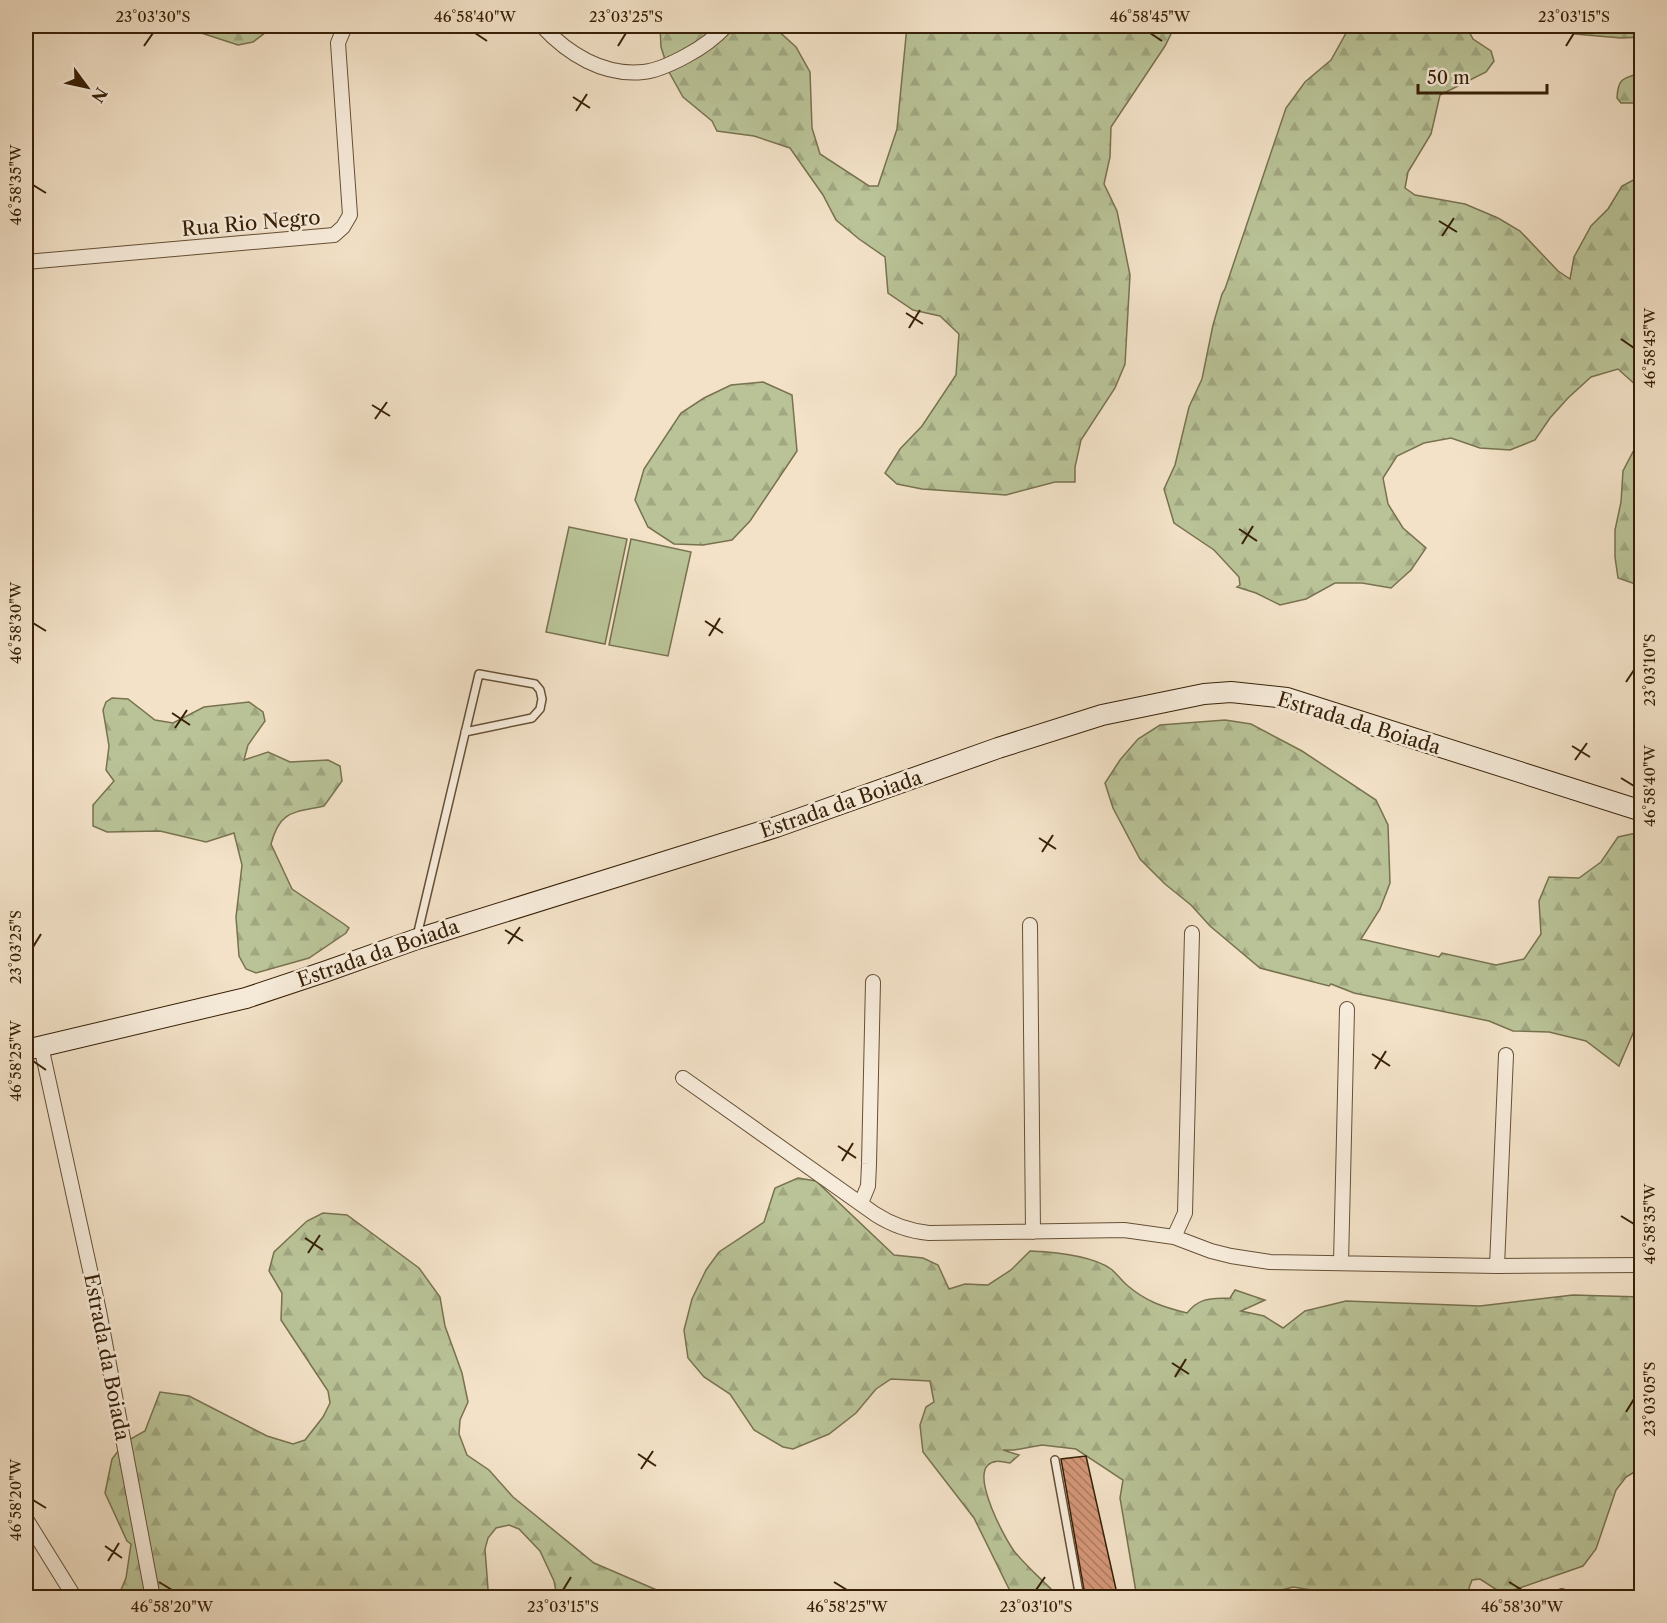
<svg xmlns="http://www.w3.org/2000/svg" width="1667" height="1623" font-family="'Libre Caslon Text',serif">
  <defs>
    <pattern id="forest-firs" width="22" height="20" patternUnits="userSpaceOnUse" patternTransform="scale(1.5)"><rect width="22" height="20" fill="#b9c397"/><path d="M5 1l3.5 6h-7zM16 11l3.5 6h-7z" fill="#a0a781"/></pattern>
    <pattern id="building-back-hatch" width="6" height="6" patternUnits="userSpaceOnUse" patternTransform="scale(1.5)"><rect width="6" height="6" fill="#d49778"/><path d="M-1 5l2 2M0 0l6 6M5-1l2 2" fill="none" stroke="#ad7b60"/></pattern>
  </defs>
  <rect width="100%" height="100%" fill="#f3e2c8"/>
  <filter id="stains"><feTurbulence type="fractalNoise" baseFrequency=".00333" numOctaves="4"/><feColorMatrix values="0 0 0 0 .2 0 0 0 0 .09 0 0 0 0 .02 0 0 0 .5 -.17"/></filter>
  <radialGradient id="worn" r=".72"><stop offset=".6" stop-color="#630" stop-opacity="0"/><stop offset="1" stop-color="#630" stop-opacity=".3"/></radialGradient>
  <path fill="#b9c397" stroke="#78724f" stroke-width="1.5" d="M569,527L627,539L605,644L546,632Z
    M631,539L691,552L668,656L609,645Z"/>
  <path fill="url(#forest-firs)" stroke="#78724f" stroke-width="1.5" d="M180,26H274L253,42L238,45Z
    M660,26H770L774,27L796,47L810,72L812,128L820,154L869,186H878L897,129L907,26H1175L1165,46L1111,127L1110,157L1104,184L1117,211L1130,275L1125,364L1115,388L1081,440L1075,467V482H1055L1006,495L922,489L897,484L885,473L900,449L922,426L956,375L959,334L940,316L913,310L888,293L885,257L859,239L836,220L823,195L790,148L754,136L717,131L712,121L683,97L669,72L661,47Z
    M1350,26H1466L1473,39L1491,51L1494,61L1486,72L1440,95L1431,134L1408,172L1405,188L1415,195L1465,204L1498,218L1520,231L1558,271L1570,279L1574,257L1591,226L1608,209L1622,186L1641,176V414L1638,387L1618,369L1591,377L1568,398L1550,418L1535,440L1510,450L1480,448L1451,438L1424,443L1397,456L1383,478L1388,504L1403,528L1426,548L1411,570L1391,588L1362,583H1335L1306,599L1280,605L1256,593L1237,587L1240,585L1239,577L1214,550L1174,523L1164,489L1175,465L1189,407L1202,379L1213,325L1222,294L1225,289L1286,108L1305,82L1331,60Z
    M1567,26H1641V37L1621,38L1575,34Z
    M1641,73V106L1638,103H1621L1617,98C1618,78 1623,78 1641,73Z
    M763,382L792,395L797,451L750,521L732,540L703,545L674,544L648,527L635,500L644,469L681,413L704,398L731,385Z
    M1641,417V586L1618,578L1615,557V530L1621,502L1623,471L1637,444Z
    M112,698L128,699L155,720L173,723L204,707L249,702L263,712L265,721L248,745L244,760L268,752L290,762L328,760L340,766L342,781L324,806C293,813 280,810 271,844L292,889L344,924L349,928L346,933L309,958L256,973L246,969L239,956L236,917L242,865L234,833L206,842L160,831L107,832L93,826V805L114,781L106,770L109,746L103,710L106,702Z
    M1225,720L1251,724L1302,751L1376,800L1388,825L1390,883L1380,909L1361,939L1439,957L1442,953L1496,965L1524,959L1541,934L1539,901L1549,877L1579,878L1601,862L1618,837L1641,832L1642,973L1637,985L1640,1017L1619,1066L1586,1041L1549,1032L1513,1031L1489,1021L1354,993L1331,984L1329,986L1260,968L1210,926L1191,905L1165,884L1140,859L1113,808L1105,783L1120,760L1138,739L1160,725Z
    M798,1178L816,1181L894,1255L923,1258L938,1265L949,1289L965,1284L988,1285L1011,1270L1030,1251C1054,1252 1091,1255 1111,1269C1117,1274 1122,1281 1128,1286C1147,1302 1163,1307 1187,1313C1200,1297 1210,1299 1230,1298L1235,1290L1265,1300L1241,1311L1264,1316L1283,1328L1305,1311L1346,1301L1480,1306L1573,1295L1641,1297V1468L1626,1477L1616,1490L1596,1549L1583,1566L1508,1592L1497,1590L1480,1579L1472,1580L1469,1588L1473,1597H1399L1380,1591L1330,1593L1293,1587L1282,1590L1278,1597L1137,1598L1120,1498L1123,1480L1076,1449L1042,1445L1014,1450H1003L1019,1455L1010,1463C1002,1462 994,1459 988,1465C973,1479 1004,1537 1014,1551C1025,1565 1040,1578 1053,1591L1057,1597H1013L974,1518L923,1452L920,1425L926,1407L934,1402L930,1381L891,1379L876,1389L856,1413L829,1434L793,1449L783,1447L754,1430L730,1394L704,1377L688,1358L684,1330L692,1299L706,1270L719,1252L764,1222L775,1188Z
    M323,1213L347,1215L419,1268L440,1297L445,1326L462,1373L468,1402L460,1420L459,1434L467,1455L489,1470L513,1497L594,1563L666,1594L669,1597H557L554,1581L540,1551L519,1529L509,1525L496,1528L488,1538L485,1549L488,1589L495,1597H118L126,1578L131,1544L127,1541L105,1493L112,1459L125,1442L145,1431L160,1392L189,1396L267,1436L293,1444L305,1440L323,1417L330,1403L328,1391L281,1320L282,1293L269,1271L274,1252L307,1221Z"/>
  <path fill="url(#building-back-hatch)" stroke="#372007" stroke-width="1.5" d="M1086,1456L1118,1598H1086L1084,1590L1061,1459Z"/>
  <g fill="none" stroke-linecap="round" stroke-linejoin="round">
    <defs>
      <path id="lane" d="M417,936L479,674L535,684L540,690L542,699L540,709L532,718L465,732
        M1055,1460L1080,1598
        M1545,1598L1562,1593L1572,1598"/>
      <path id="street" d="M542,26C568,54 603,76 643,72C657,71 673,63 686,56C701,48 714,39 726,26
        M26,262L334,235L343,227L350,215L338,43L345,26
        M1030,925L1033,1232
        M41,1046L99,1311L153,1598
        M683,1078L875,1214C892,1225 909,1231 929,1233L1124,1230L1174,1237L1211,1251L1231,1256L1270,1262L1497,1266L1642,1265
        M861,1203L868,1186L869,1164L873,982
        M1174,1237L1185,1213L1192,933
        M1341,1263L1347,1009
        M1497,1266L1506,1055
        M26,1519L75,1598"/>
      <path id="secondary" d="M26,1050L246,998L327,971L417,939L776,827L998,748L1102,715L1204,694L1231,692L1287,698L1642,811"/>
    </defs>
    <use href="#lane" stroke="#665037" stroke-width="10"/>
    <use href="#street" stroke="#665037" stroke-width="16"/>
    <use href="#secondary" stroke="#372007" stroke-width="22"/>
    <use href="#lane" stroke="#f7ecdb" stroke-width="7"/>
    <use href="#street" stroke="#f7ecdb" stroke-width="14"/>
    <use href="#secondary" stroke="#f7ecdb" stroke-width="20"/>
  </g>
  <path fill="none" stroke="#372007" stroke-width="2" d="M475,33L487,41M1150,33L1162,41M144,46L153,33M618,46L626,33M1566,46L1574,33M573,97L590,108M576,111L587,94M33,185L46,193M1439,221L1457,232M1442,236L1454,218M906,313L923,324M909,328L920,310M1621,339L1634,348M372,405L390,416M375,419L387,402M1239,529L1257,541M1242,544L1253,526M705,621L723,633M33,623L46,631M709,636L720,618M1626,682L1634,670M172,713L190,725M175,728L187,710M1572,746L1590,757M1575,760L1587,743M1621,778L1634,786M1039,838L1056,849M1042,852L1053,835M505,930L523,941M508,944L520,927M33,947L41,934M1372,1054L1390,1066M33,1061L46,1070M1375,1069L1386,1051M838,1146L856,1158M842,1161L853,1143M1621,1216L1634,1224M305,1238L323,1250M308,1253L320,1235M1172,1363L1189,1374M1175,1377L1186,1359M1626,1412L1634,1399M638,1454L656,1466M641,1469L653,1451M33,1500L46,1508M105,1546L122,1558M108,1561L119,1543M159,1582L172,1590M834,1582L847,1590M1509,1582L1522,1590M563,1590L571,1577M1036,1590L1045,1577"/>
  <g text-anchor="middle" stroke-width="5" stroke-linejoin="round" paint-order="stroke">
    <g font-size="20" fill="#372007" stroke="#f7ecdb">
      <text transform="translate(251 223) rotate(-5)" y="7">Rua Rio Negro</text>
      <text transform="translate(1359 723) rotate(17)" y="7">Estrada da Boiada</text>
      <text transform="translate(841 804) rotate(-19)" y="7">Estrada da Boiada</text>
      <text transform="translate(378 953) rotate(-19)" y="7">Estrada da Boiada</text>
      <text transform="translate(107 1357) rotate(79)" y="7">Estrada da Boiada</text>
    </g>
  </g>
  <rect width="1667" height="1623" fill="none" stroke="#f3e2c8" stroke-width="66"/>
  <g transform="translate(87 87) rotate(123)" stroke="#f7ecdb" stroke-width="4.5" paint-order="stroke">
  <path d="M0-4.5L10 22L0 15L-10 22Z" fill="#372007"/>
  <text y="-9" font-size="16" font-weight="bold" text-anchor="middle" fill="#372007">N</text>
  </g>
  <path d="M1418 84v9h129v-9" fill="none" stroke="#372007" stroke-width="3"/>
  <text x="1427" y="84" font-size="18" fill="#372007" stroke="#f7ecdb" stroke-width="4.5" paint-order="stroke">50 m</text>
  <rect x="33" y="33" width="1601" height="1557" fill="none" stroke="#372007" stroke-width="2"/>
  <g font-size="15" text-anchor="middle" fill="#372007">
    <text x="153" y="22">23°03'30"S</text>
    <text x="475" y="22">46°58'40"W</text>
    <text x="626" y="22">23°03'25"S</text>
    <text x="1150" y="22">46°58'45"W</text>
    <text x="1574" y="22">23°03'15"S</text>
    <text transform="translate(16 185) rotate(-90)" y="5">46°58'35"W</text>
    <text transform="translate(1650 348) rotate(-90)" y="5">46°58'45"W</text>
    <text transform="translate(16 623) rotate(-90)" y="5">46°58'30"W</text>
    <text transform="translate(1650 670) rotate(-90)" y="5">23°03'10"S</text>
    <text transform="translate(1650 786) rotate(-90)" y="5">46°58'40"W</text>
    <text transform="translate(16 947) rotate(-90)" y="5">23°03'25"S</text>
    <text transform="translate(16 1061) rotate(-90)" y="5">46°58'25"W</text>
    <text transform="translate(1650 1224) rotate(-90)" y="5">46°58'35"W</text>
    <text transform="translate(1650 1399) rotate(-90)" y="5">23°03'05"S</text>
    <text transform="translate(16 1500) rotate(-90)" y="5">46°58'20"W</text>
    <text x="172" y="1612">46°58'20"W</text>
    <text x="563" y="1612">23°03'15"S</text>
    <text x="847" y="1612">46°58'25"W</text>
    <text x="1036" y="1612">23°03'10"S</text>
    <text x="1522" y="1612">46°58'30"W</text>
  </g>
  <rect width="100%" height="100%" filter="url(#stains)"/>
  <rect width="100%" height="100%" fill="url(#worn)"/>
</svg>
